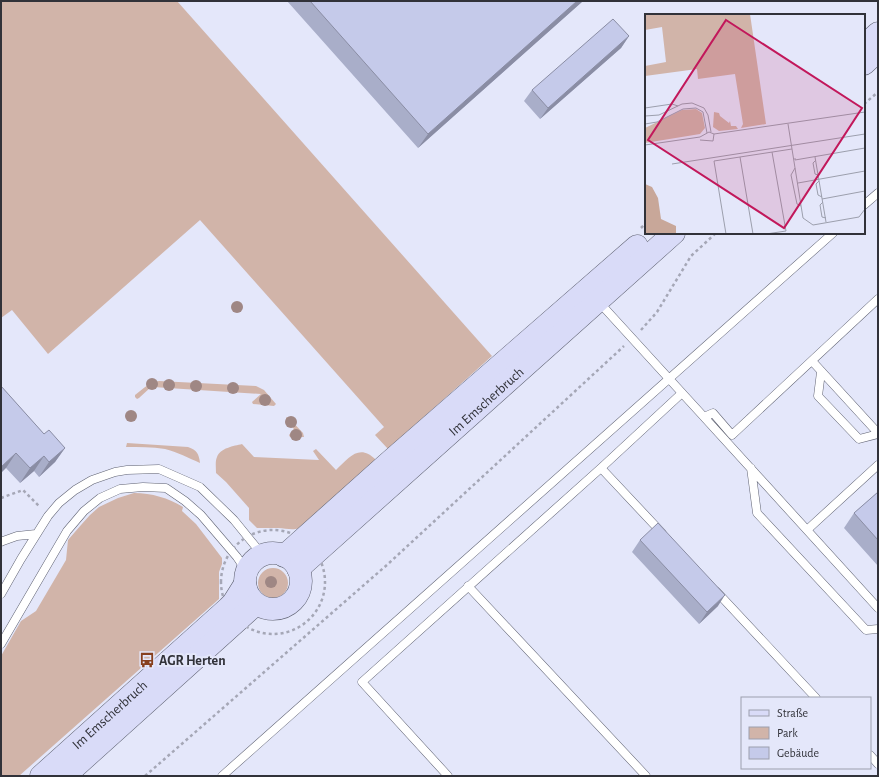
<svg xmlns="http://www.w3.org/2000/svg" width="879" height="777" font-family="'Alegreya Sans',sans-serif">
  <rect width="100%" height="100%" fill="#e4e7fa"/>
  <path fill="#d1b4a9" d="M1,1H177L492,356L388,449L375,435L384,427L200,220L48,354L12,310L1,318Z
    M159,381L256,386L264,390L276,404L274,406L253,404L252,402L261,394L153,387H151L139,398L137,399L135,397V395C143,389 149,382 159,381Z
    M287,417L289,418L303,433L304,437H290L289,435L294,429L286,420V418Z
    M127,443L188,447C197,450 199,454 200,463C189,458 177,452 165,449C152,447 139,447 126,447Z
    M242,444L254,457L319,460L313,451L316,449L336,470C349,458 359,443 376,460L299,528C292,531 286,528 278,528C271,528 264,528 257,528L249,520V508L226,482L216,473C216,468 215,461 217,457C220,448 234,446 242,444Z
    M134,493C152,493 168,498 183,507L182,511L196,524L222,558V564L219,572V599L19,776H1V656L21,621L36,611L66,560L68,540L81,525L90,515L99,507L118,498Z
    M258 583a15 15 0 1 1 30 0a15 15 0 1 1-30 0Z"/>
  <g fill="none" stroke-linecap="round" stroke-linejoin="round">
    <defs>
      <path id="lane" d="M864,205L878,193
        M598,301L704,417L878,608
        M812,361L878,433
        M821,372L818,396L859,439L878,434
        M704,417L713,413L732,435L878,299
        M601,468L662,533
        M751,468L757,513L866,630L878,629
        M807,530L878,465
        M1,542L3,541L17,536L36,534
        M468,586L646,776
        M716,591L816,698
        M1,594L21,559L48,516L59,503L75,490L92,480L115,472L127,470L159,469L200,487L234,520L256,547L265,555
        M1,644L67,531L84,511L100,498L120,489L143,487L166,488L185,501L201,515L237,557L247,572
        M870,755L878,764
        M222,776L833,233
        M448,776L362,682L601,468L682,393"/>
      <g id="secondary">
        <path d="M864,46L878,33"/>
        <path d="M864,64L878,51"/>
        <circle cx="273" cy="581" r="28"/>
        <path d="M284,556L388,463L637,246"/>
        <path id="s1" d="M298,569L674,233"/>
        <path id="s2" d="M41,776L228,608L233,603L245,584"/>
        <path d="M65,776L256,604"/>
      </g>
    </defs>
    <use href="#lane" stroke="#5f6272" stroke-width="9"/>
    <use href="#secondary" stroke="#5f6272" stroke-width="23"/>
    <path stroke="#a5a7b6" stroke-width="2.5" stroke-dasharray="3 3" stroke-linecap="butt" d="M864,104L878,92
      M641,228L646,223
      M641,330L657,312L691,256L716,233
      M1,498L23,490L40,507
      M221 582a52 52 0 1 1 104 0a52 52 0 1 1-104 0Z
      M145,776L388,564L624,346"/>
    <use href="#lane" stroke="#fff" stroke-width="8"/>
    <use href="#secondary" stroke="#d9dbf8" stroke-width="22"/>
  </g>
  <g fill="#9f8784">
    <circle cx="237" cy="307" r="6"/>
    <circle cx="152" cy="384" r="6"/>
    <circle cx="169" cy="385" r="6"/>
    <circle cx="196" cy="386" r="6"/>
    <circle cx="233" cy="388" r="6"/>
    <circle cx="265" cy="400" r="6"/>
    <circle cx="131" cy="416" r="6"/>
    <circle cx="291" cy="422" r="6"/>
    <circle cx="296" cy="435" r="6"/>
    <circle cx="271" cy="582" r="6"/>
  </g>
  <path fill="#a9aec9" d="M287,1H583L418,148Z
    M629,36L621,48L540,119L524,101L532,90Z
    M1,386L44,434L65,448L55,462L39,477L34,471L20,483L6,468Z
    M878,492V566L844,528L854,513Z
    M640,540L718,606L699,624L632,552Z"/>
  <path fill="#8a8da4" d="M577,1H583L418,148L428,134Z
    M629,36L621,48L540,119L548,108Z
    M65,448L55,462L39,477L49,462Z
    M16,453L6,468L1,473V467Z
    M44,456L34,471L20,483L30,468Z
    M725,595L718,606L699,624L707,612Z"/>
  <path fill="#c5caea" stroke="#8a8da4" d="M310,1H577L428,134Z
    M613,19L629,36L548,108L532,90Z
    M1,386L44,434L49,430L65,448L49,462L44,456L30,468L16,453L1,467Z
    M878,492V540L854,513Z
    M658,523L725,595L707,612L640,540Z"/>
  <defs>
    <symbol id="bus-bare" viewBox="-9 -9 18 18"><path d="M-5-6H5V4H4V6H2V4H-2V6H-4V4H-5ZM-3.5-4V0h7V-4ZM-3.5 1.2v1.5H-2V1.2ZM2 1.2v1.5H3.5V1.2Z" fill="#87401e" stroke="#e4e7fa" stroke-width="2.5" paint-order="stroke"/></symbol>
  </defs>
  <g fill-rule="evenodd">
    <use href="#bus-bare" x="136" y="649" width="22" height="22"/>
  </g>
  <g text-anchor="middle" stroke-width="4" stroke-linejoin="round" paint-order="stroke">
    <g font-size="14" fill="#313239" stroke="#e4e7fa">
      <text dy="5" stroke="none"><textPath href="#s1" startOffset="252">Im Emscherbruch</textPath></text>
      <text dy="5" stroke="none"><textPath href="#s2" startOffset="92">Im Emscherbruch</textPath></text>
    </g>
    <g font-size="14" font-weight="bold" fill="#313239" stroke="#e4e7fa" text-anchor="start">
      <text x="159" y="665">AGR Herten</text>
    </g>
  </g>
  <g transform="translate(645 14)">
    <rect width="220" height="220" fill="#e4e7fa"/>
    <path d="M0,0H105L121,110L96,114L98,110L90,60L53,65L52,55L0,62V52L21,48L17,13L0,16ZM51,95L57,99L60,114L55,120L0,129V114L37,96ZM69,98L74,99L75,102L84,109L85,107L86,112H91L93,115L74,117L68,113Z" fill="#d1b4a9"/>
    <path d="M0,170L7,173L13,184L16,205L31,212V220H0Z" fill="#c8a799"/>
    <path fill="none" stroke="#9c9fad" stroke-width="1" d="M0,97V94L27,90L33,92M0,102L14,101L37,90L47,89L59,94L63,101L66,118M0,110L12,108L38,95L51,94L58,98L62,119M143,110L158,204L168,211L214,203L220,195M55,126L68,127L69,120M0,131L55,123L64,118L69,120L220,98M95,143L108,220M170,143L181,208M150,144V146L220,134M171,146L168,149L170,160L173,161M27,150L220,120M150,154L146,161L152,190L156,192M174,167L171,170L173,181L177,183M153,169L220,157M177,185L220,177M178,188L175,191L177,203L181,204M81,220L69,147L147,135M121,220L141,217L127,138"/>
    <path fill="#c2185b" fill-opacity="0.15" stroke="#c2185b" stroke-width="2" d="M81,6L217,94L139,214L3,126Z"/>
    <rect width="220" height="220" fill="none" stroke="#313239" stroke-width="2"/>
  </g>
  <rect width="879" height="777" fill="none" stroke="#313239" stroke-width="4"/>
  <rect x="741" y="697" width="130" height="72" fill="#e4e7fa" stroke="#9c9fad"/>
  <rect x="749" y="710" width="20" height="6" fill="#d9dbf8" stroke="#9c9fad"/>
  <text x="777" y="717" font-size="12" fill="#313239">Straße</text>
  <rect x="749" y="727" width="20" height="12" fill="#d1b4a9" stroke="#9c9fad"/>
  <text x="777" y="737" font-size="12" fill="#313239">Park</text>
  <rect x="749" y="747" width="20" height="12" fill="#c5caea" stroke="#9c9fad"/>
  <text x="777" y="757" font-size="12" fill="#313239">Gebäude</text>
</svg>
